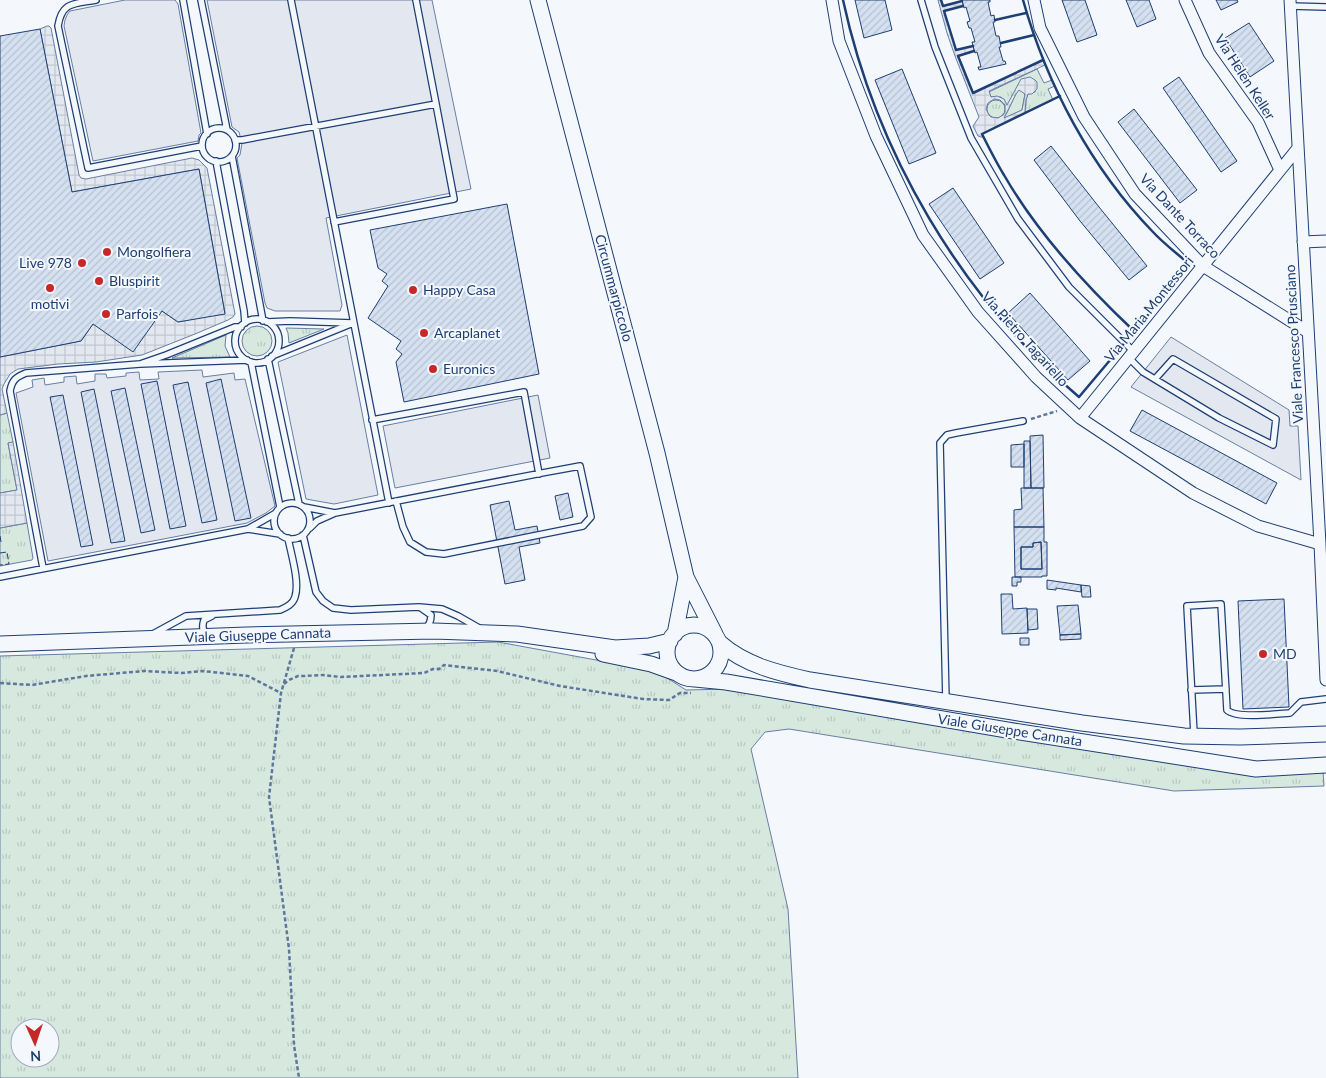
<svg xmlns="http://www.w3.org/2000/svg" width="1326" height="1078" font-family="Lato,sans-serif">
  <defs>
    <pattern id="grass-tufts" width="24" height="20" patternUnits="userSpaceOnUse" patternTransform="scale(1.25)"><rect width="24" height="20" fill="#d7e8df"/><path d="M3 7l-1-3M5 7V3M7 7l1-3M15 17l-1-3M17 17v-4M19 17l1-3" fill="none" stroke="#b8c8c3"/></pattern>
    <pattern id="plaza-grid" width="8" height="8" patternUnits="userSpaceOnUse" patternTransform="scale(1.25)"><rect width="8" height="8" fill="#e3e8f0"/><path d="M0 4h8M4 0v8" fill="none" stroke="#c2c8d1"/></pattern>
    <pattern id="building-hatch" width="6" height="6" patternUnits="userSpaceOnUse" patternTransform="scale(1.25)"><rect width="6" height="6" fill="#d5e0f0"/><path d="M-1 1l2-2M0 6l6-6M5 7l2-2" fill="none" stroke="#b6c1d1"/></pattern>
  </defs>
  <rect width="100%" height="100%" fill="#f4f7fb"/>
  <path fill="url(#grass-tufts)" stroke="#687fa3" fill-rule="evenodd" d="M1037,69L1044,83L1052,80L1055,86L1048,89L1053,100L1025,113L1026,100L1028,94L1035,92L1037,86L1020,82L1007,106L1001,97H991L989,92Z
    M1019,89L1025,94L1022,110L1003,119C1010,110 1012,98 1019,89Z
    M987 109a9 9 0 1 1 18 0a9 9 0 1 1-18 0Z
    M242 341a15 15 0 1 1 30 0a15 15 0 1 1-30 0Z
    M286,328L324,329L289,343L288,333Z
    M226,335L225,346L230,357L172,358Z
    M7,413L13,442L8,443L17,490L0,493V415Z
    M27,523L33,558L32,560L0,566V528Z
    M498,642L656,671L686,690L731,689L1323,771L1324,786L1174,791L789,729L765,732L751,749L788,909L798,1078H0V656ZM20,1028H50V1058H20Z"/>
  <path fill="#e3e8f0" stroke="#687fa3" d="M125,0H175L178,4L201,133L199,135L198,141L93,161L64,26L65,20L67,15L70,11Z
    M207,0H432L471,189L326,218L342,305L340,311H275L267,308L265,303L237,158L240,155L242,143L239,132L232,127Z
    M347,335L378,495L334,504L306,499L278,362Z
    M1171,337L1289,410L1290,426H1298L1301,480L1131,387Z
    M202,370L203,377L234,373L235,380L245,379L275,506L266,513L247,523L48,561L16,393L33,387L32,380L44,378L45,385L64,382V377L76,376L77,384L95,381V374H106L107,378L126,376V373L139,372L140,380L159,379L158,372Z
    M538,395L550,458L395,488L383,426Z"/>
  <path fill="url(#plaza-grid)" stroke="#687fa3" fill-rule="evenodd" d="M938,0H941L943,6L962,1L963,6L944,11L956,50L973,46L974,51L958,56L973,93L1043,60L1045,65L989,91L991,97L997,96L1004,99L1007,105L1021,79L1030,77L1035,80L1037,82V89L1032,94H1028L1026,100L1025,113L982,134L983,137H981L978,136L973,126L979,117L955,56L947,33ZM1019,90L1025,94L1022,110L1004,118L1016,94ZM994,99L1000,100L1005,105V112L1003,115L998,118L991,117L989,115L986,109L988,103Z
    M47,26H49L51,28L79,175L81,178L86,179L192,158L199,160L207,168L235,314L233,317L228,320L195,334L142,355L96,362L58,364L18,369L10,374L4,384L2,389L7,413L0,415V357L81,341L93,324L126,319L162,311L178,322L225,313L199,169L72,192L40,29Z
    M13,442L27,523L0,528V493L17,490L8,443Z"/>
  <path fill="url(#building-hatch)" stroke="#1d3f73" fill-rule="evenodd" d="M855,0H885L892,30L864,38Z
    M962,0H990V2H988L991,16L994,15L995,22H993L996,36H999L1001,47H999L1003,61H1005L1006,64L979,70L978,67H981L977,52L975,53L972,42H975L971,28H969L967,22L970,21L966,7L964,8Z
    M1062,0H1085L1097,35L1077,42Z
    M1126,0H1149L1156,19L1137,27Z
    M1216,0H1237L1238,2L1221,10Z
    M1249,23L1274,61L1250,77L1225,38Z
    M40,29L72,192L199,169L225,314L178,322L162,311L133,352L93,324L81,341L0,357V36Z
    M902,69L936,153L909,164L875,80Z
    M1179,77L1237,161L1221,172L1163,88Z
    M1134,109L1197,190L1180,203L1118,122Z
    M1051,146L1099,207L1147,266L1129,280L1080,221L1034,160Z
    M953,188L1004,263L980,279L929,204Z
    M507,204L539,374L404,402L396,362L402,354L396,349L401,341L368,318L388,286L382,281L387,274L378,268L370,230Z
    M1030,293L1090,361L1068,380L1008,313Z
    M221,379L251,518L235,521L206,383Z
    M157,381L186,526L170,529L141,384Z
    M188,382L217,520L202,523L173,385Z
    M125,388L155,530L141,533L111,391Z
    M94,389L125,541L111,543L81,392Z
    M63,395L93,545L81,547L50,397Z
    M1142,410L1277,483L1266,504L1130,431Z
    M1043,435L1044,488H1031L1030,436Z
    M1024,441H1030L1031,488H1024Z
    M1024,444V467H1011V445Z
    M1021,488H1043L1044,527H1014V510L1022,509Z
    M568,493L573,517L560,520L555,496Z
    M509,501L515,530L537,526L540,543L519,547L525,580L505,584L490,505Z
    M1014,527H1044V542H1047V576H1042V577H1015ZM1041,542L1042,569H1021V547H1033V543Z
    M1041,542L1042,569H1021V547H1033V543Z
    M1012,577H1021V582H1017V586H1012Z
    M1047,580L1081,585V592L1056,588V590L1047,589Z
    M1081,585L1090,586L1091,597H1082Z
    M1001,594H1012L1013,609L1027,608L1028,633L1002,634Z
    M1284,599L1289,707L1243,709L1238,601Z
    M1078,605L1081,634L1060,635L1057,606Z
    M1027,609H1037L1038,629L1028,630Z
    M1081,634V639L1060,640V635Z
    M1020,638H1029V645H1020Z"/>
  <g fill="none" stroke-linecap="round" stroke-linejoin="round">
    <defs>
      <path id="service" d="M96,0C75,4 62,1 58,26L88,168L202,146
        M183,0L207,134
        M201,0L227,130
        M291,0L389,503
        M416,0L436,104
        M921,0L935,47L971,138L1018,219L1069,287L1134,352
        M1290,6L1326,7
        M202 145a17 17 0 1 1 34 0a17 17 0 1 1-34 0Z
        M235,140H242L436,104L454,199L334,222
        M232,156L263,321
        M216,161L244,311L245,323
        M235 341a22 22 0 1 1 44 0a22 22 0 1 1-44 0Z
        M267,322L290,321L353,323L272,356
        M241,327H235L166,355L140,364L247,360
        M1129,358L1143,372L1219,418L1273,445L1276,419L1173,359L1155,379
        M268,359L299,504
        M251,362L280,507
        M372,420L524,392L539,474
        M274 521a18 18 0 1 1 36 0a18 18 0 1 1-36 0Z
        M304,507L335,513L317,521L310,528
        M335,513C416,497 498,481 580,466L591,517L583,526L444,554L426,552L410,542L403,527L396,501
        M248,529L276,513
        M303,535L316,592L323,601L333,608L351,610L419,607L442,609L458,616L479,628
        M43,568L10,391C12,380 16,377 26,373L140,364
        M0,577L248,529L280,534
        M421,608L431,615C431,621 430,625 425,629
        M153,634L186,616L280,610C287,607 293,604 295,597C300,582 291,554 288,538
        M207,634C202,631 202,626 204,620L212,616
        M1191,690L1226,689
        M946,701L940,443L947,435L956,433L1023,421
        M1194,734L1187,606L1221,604L1227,710C1236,719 1276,714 1290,713L1301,702L1326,699"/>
      <path id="minor" d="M832,0L839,41L876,136L923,235L978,312L1036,377L1080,418L1193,493L1258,526L1320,544
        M1034,0L1040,28L1084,117L1135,194L1203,266L1308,332
        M1185,0L1209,53L1258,122L1280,170
        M1290,0L1320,544L1326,680
        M1303,242L1326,241
        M1080,418L1298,148"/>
      <path id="tertiary" d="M538,0L657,453L686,577L715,634
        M667 652a27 27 0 1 1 54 0a27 27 0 1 1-54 0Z
        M675,634L686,577
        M720,643C745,665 778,673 810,680L1082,723L1184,736L1240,737L1326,734
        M0,644L247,635L434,631L517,634L615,648L649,646L670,641
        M603,654L651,664L679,674
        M695,679L726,682L1007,730L1256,769L1326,765"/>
    </defs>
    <use href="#service" stroke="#1d3f73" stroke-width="8"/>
    <use href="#minor" stroke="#1d3f73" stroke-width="13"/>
    <use href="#tertiary" stroke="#1d3f73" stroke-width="17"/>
    <path stroke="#5e769c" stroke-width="2.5" stroke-dasharray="4 2.5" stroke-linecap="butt" d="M1031,419L1057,411
      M294,648L281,693L269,797L289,949L294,1045L299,1078
      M0,683L32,685L86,676L144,671L181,673L203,671L248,676L281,693
      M284,684L289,680L298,676H305L323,675L341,677L424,673L433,669H439L444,665L497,671L560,686L643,699L669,700L680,693H691"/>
    <use href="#service" stroke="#f4f7fb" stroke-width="5.5"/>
    <use href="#minor" stroke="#f4f7fb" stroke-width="11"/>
    <use href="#tertiary" stroke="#f4f7fb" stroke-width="15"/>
    <path stroke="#1d3f73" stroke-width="1" stroke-dasharray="6 2.5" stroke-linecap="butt" d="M0,536L1,542L0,543
      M0,553L7,552L9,564L0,565"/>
    <path stroke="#1d3f73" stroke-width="2.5" d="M843,0C876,152 960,296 1079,397L1190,265C1178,254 1164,244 1153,232C1091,168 1047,85 1023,0
      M941,0L943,6L962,1
      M963,6L944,11L956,50L973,46
      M995,20L1026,13
      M1001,43L1034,35
      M974,51L958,56L973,93L1043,60
      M1060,96L982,134C989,148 996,162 1004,175C1038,234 1085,285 1135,332"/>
  </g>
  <g fill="#c62828" stroke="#f4f7fb" stroke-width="2">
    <circle cx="107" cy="252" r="5"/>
    <circle cx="82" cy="263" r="5"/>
    <circle cx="99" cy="281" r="5"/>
    <circle cx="50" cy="288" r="5"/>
    <circle cx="413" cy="290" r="5"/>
    <circle cx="106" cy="314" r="5"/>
    <circle cx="424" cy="333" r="5"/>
    <circle cx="433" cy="369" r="5"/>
    <circle cx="1263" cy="654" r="5"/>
  </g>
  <g text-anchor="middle" stroke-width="4" stroke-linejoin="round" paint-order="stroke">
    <g font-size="14" fill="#1d3f73" stroke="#f4f7fb">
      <text transform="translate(1245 77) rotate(57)" y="5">Via Helen Keller</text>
      <text transform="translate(1180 216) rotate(47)" y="5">Via Dante Torraco</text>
      <text transform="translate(614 288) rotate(75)" y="5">Circummarpiccolo</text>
      <text transform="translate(1149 309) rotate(-51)" y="5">Via Maria Montessori</text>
      <text transform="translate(1025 339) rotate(48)" y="5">Via Pietro Tagariello</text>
      <text transform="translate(1294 344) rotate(-93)" y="5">Viale Francesco Prusciano</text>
      <text transform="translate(258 635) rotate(-2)" y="5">Viale Giuseppe Cannata</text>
      <text transform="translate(1010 730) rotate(9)" y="5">Viale Giuseppe Cannata</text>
    </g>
    <g font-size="14" fill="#1d3f73" stroke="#f4f7fb" text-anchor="start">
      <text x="117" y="257">Mongolfiera</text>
      <text x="72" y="268" text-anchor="end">Live 978</text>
      <text x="109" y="286">Bluspirit</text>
      <text x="423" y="295">Happy Casa</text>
      <text x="50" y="309" text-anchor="middle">motivi</text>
      <text x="116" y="319">Parfois</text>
      <text x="434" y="338">Arcaplanet</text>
      <text x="443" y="374">Euronics</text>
      <text x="1273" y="659">MD</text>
    </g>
  </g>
  <g transform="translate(35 1043) rotate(177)"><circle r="24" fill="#f4f7fb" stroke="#9eadc5"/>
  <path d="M0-4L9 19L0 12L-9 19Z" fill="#c62828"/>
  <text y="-8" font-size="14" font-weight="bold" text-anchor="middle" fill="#1d3f73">N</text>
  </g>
</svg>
